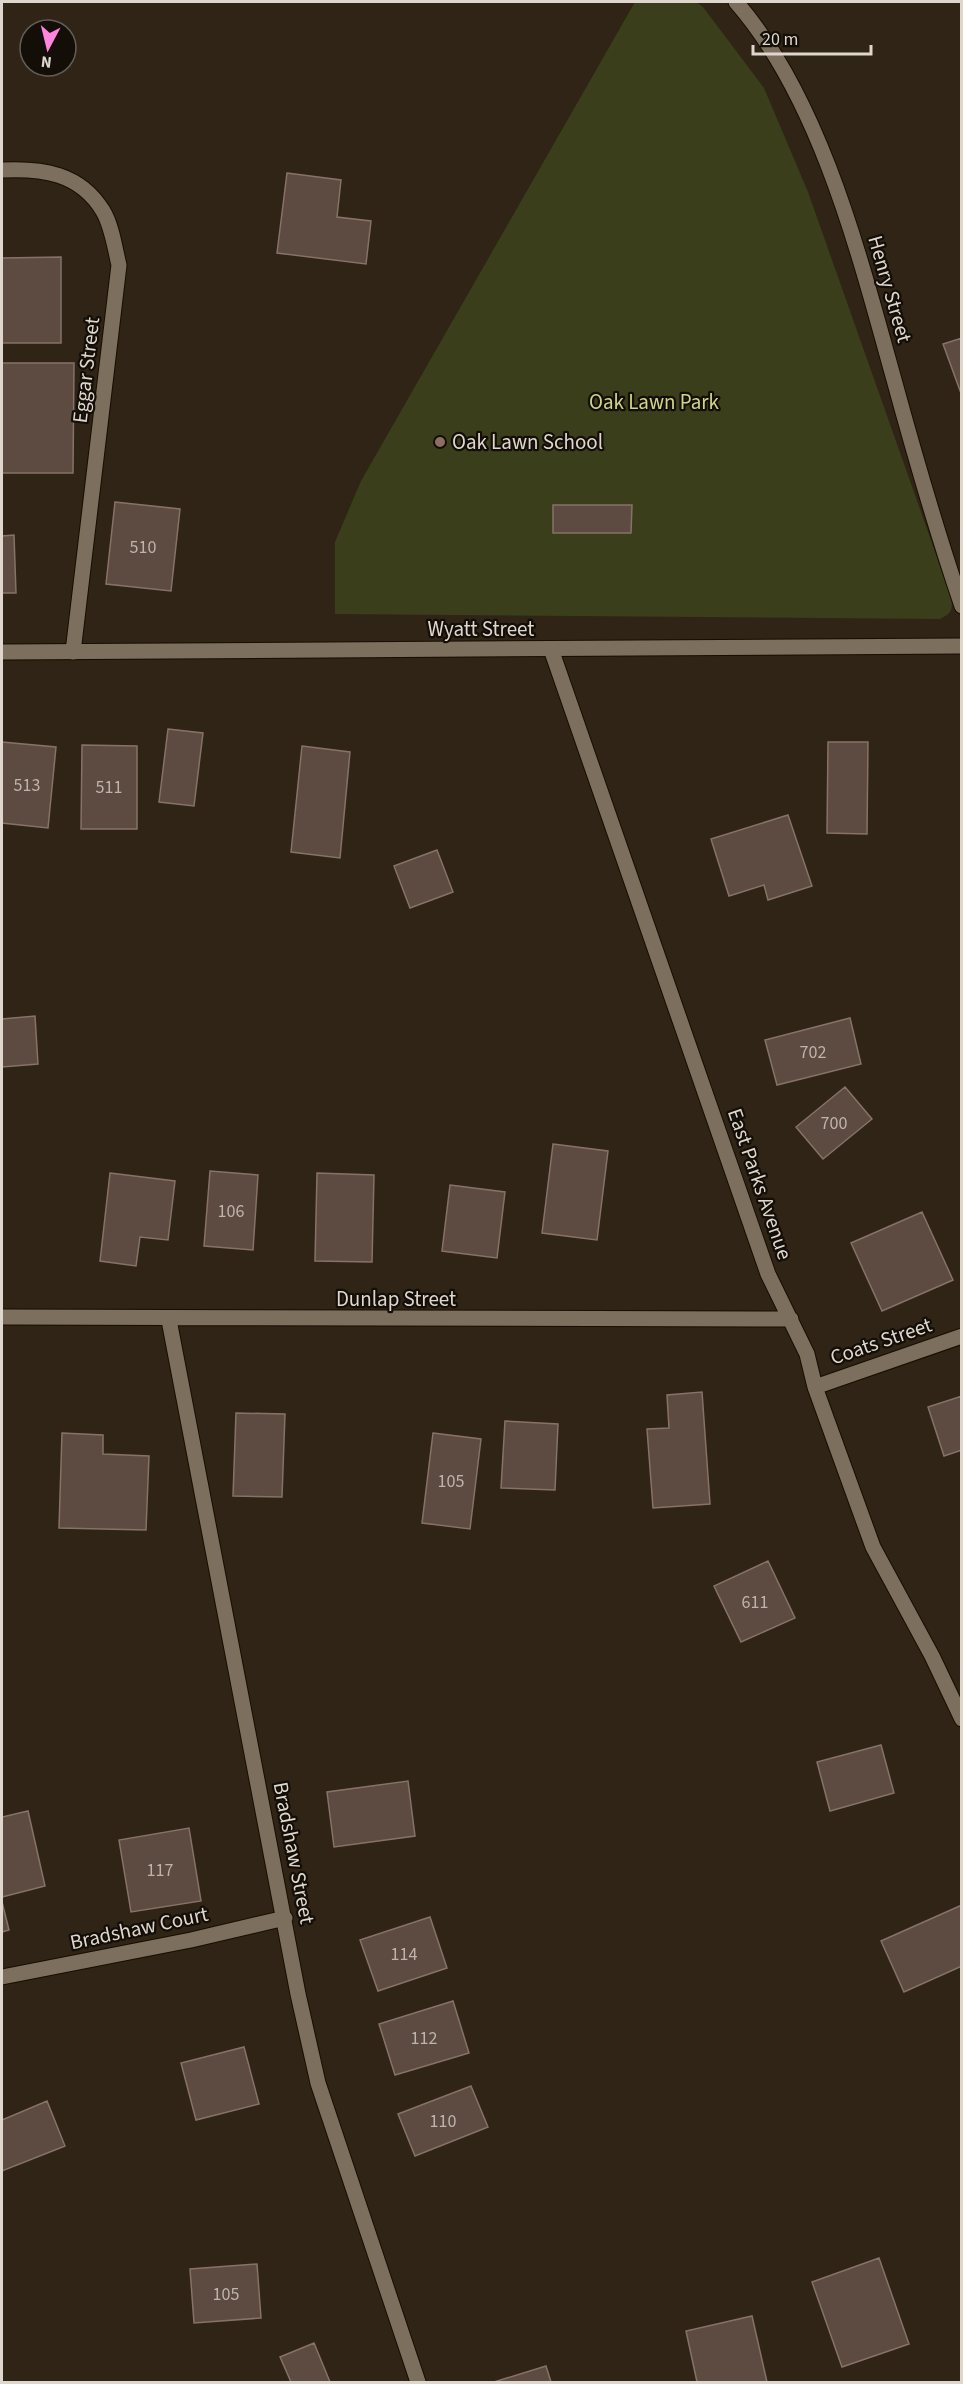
<svg xmlns="http://www.w3.org/2000/svg" width="963" height="2384" font-family="'Source Sans 3',sans-serif">
  <rect width="100%" height="100%" fill="#2f2416"/>
  <path fill="#3b3e1a" d="M635,2H696L703,7L764,88L808,192L951,597C953,610 952,613 940,619L335,614V542L361,481Z"/>
  <path fill="#5d4a41" stroke="#867268" stroke-width="1.5" d="M287,173L341,180L337,217L371,221L366,264L277,253Z
    M61,257V343H2V258Z
    M962,338V396L943,344Z
    M2,363H74L73,473H2Z
    M115,502L180,509L171,591L106,584Z
    M553,505H632L631,533H553Z
    M14,535L16,593H2V536Z
    M168,729L203,733L194,806L159,802Z
    M2,742L56,747L48,828L2,823Z
    M828,742H868L867,834L827,833Z
    M82,745L137,746V829H81Z
    M302,746L350,752L340,858L291,852Z
    M788,815L812,886L768,900L764,885L729,896L711,839Z
    M437,850L453,892L410,908L394,866Z
    M35,1016L38,1064L2,1067V1019Z
    M850,1018L861,1064L777,1085L765,1040Z
    M845,1087L872,1119L823,1159L796,1127Z
    M553,1144L608,1151L597,1240L542,1233Z
    M210,1171L258,1175L253,1250L204,1246Z
    M110,1173L175,1181L168,1240L140,1237L136,1266L100,1261Z
    M317,1173L374,1175L372,1262L315,1261Z
    M450,1185L505,1192L497,1258L442,1251Z
    M922,1212L953,1280L882,1311L851,1243Z
    M702,1392L710,1504L653,1508L647,1429L669,1428L667,1395Z
    M962,1396V1450L944,1456L928,1407Z
    M236,1413L285,1414L282,1497L233,1496Z
    M505,1421L558,1424L555,1490L501,1488Z
    M62,1433L103,1435V1454L149,1456L146,1530L59,1528Z
    M433,1433L481,1439L470,1529L422,1523Z
    M768,1561L795,1618L741,1642L714,1586Z
    M881,1745L894,1793L830,1811L817,1762Z
    M408,1781L415,1836L334,1847L327,1792Z
    M28,1811L45,1886L2,1897V1817Z
    M189,1828L201,1901L131,1912L119,1840Z
    M2,1902L9,1930L2,1932Z
    M962,1905V1966L904,1992L881,1941Z
    M430,1917L447,1968L378,1991L360,1940Z
    M453,2001L469,2053L395,2075L379,2024Z
    M244,2047L259,2104L196,2120L181,2063Z
    M471,2086L488,2127L415,2156L398,2114Z
    M47,2101L65,2146L2,2171V2120Z
    M879,2258L909,2344L842,2367L812,2282Z
    M257,2264L261,2318L194,2323L190,2269Z
    M752,2316L767,2382H697L686,2331Z
    M314,2343L330,2382H291L280,2357Z
    M546,2366L551,2382H494Z"/>
  <g fill="none" stroke-linecap="round" stroke-linejoin="round">
    <defs>
      <path id="minor" d="M736,2C820,98 859,254 893,376C914,453 936,530 962,606
        M2,170C42,168 80,173 103,211C112,226 115,249 119,265L73,652
        M551,649L768,1274L807,1354L815,1387L873,1547L932,1656L962,1719
        M2,1317L791,1319
        M169,1320L298,1994L318,2083L418,2382
        M815,1387L962,1336
        M2,1977L191,1940L285,1918"/>
      <path id="tertiary" d="M2,652L962,646"/>
    </defs>
    <use href="#minor" stroke="#170d02" stroke-width="17"/>
    <use href="#tertiary" stroke="#170d02" stroke-width="17"/>
    <use href="#minor" stroke="#7c6f5e" stroke-width="15"/>
    <use href="#tertiary" stroke="#7c6f5e" stroke-width="15"/>
  </g>
  <circle fill="#8d6e63" stroke="#130e08" stroke-width="2" cx="440" cy="442" r="6"/>
  <g text-anchor="middle" stroke-width="4.5" stroke-linejoin="round" paint-order="stroke">
    <g font-size="18" fill="#beb4ab">
      <text x="143" y="553">510</text>
      <text x="27" y="791">513</text>
      <text x="109" y="793">511</text>
      <text x="813" y="1058">702</text>
      <text x="834" y="1129">700</text>
      <text x="231" y="1217">106</text>
      <text x="451" y="1487">105</text>
      <text x="755" y="1608">611</text>
      <text x="160" y="1876">117</text>
      <text x="404" y="1960">114</text>
      <text x="424" y="2044">112</text>
      <text x="443" y="2127">110</text>
      <text x="226" y="2300">105</text>
    </g>
    <g font-size="21" fill="#dfd7ce" stroke="#130e08">
      <text transform="translate(890 289) rotate(74)" y="7">Henry Street</text>
      <text transform="translate(86 370) rotate(-83)" y="7">Eggar Street</text>
      <text x="481" y="636">Wyatt Street</text>
      <text transform="translate(760 1184) rotate(71)" y="7">East Parks Avenue</text>
      <text x="396" y="1306">Dunlap Street</text>
      <text transform="translate(881 1341) rotate(-19)" y="7">Coats Street</text>
      <text transform="translate(294 1853) rotate(79)" y="7">Bradshaw Street</text>
      <text transform="translate(139 1928) rotate(-12)" y="7">Bradshaw Court</text>
    </g>
    <g font-size="21" fill="#ced589" stroke="#130e08">
      <text x="654" y="409">Oak Lawn Park</text>
    </g>
    <g font-size="21" fill="#dfd7ce" stroke="#130e08" text-anchor="start">
      <text x="452" y="449">Oak Lawn School</text>
    </g>
  </g>
  <rect width="963" height="2384" fill="none" stroke="#dfd7ce" stroke-width="6"/>
  <g transform="translate(48 48) rotate(187)"><circle r="28" fill="#130e08" stroke="#655e57" stroke-width="1.5"/>
  <path d="M0-4.5L10 22L0 15L-10 22Z" fill="#ff85df"/>
  <text y="-9" font-size="16" font-weight="bold" text-anchor="middle" fill="#dfd7ce">N</text>
  </g>
  <path d="M753 45v9h118v-9" fill="none" stroke="#dfd7ce" stroke-width="3"/>
  <text x="762" y="45" font-size="18" fill="#dfd7ce" stroke="#130e08" stroke-width="4.5" paint-order="stroke">20 m</text>
</svg>
